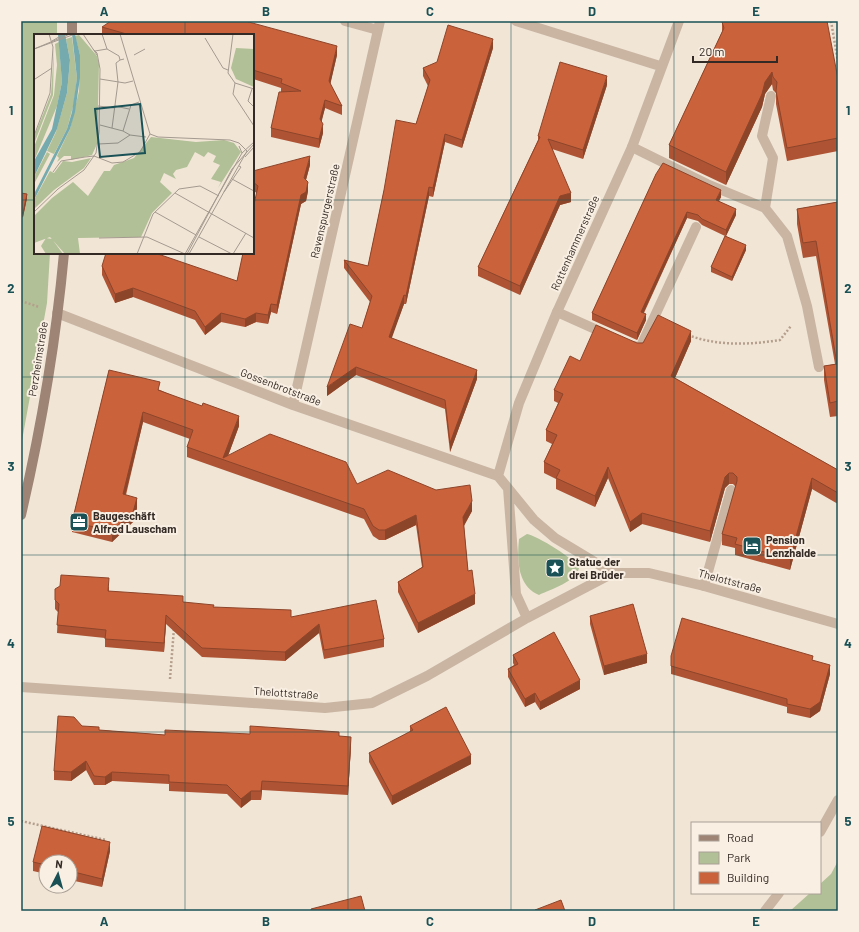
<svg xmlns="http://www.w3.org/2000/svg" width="859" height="932" font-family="Barlow,sans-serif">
  <rect width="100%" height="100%" fill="#f1e5d6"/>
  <path fill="#b1c096" d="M21,21H57V35H35V253H50L47,303L21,446Z
    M527,534C536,535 578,561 579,568C576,582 551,589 539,595C517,586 517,559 519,539Z
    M838,861V911H790L810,893H820V884L831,874Z"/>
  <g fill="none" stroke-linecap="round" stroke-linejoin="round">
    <path stroke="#b59f8c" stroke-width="2.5" stroke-dasharray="2 2" stroke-linecap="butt" d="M831,21L838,62
      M21,301L39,307
      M688,335C717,346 749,345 780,340L791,326
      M170,679L174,628
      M21,821L106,840"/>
    <path stroke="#c9b5a2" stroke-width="10" d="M632,147L707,184L765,208L787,236L807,306L819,367
      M765,208L773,158L762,136L771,96
      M557,312L606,334
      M634,346L640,348L696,227
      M704,586L731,490"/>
    <path stroke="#c9b5a2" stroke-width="10" d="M345,21L378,30
      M516,21L660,66
      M57,313L293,405L498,476
      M293,405L380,21
      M498,476L519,403L557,312L632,147L679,21
      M498,476L534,520L555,538L613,573
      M508,488L516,594L527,618
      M21,687L325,708L372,703L427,676L527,618L613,573H649L704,586L838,624
      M820,832L838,800
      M765,911L779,893"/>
    <path stroke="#9d8474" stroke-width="10" d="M72,21V35
      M21,515C41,429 56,341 64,253"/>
  </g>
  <path fill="#ae5434" d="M246,21V22L337,55L330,84L342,106V115L325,108L321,122L323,133L319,148L271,137V128L281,92V88L253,79V35H102V27Z
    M722,22L838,79V151L787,161L776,104V93L773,90L772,84L765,94L762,107L726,185L669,158V145L722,32Z
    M493,48L462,148L445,142L433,197L429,196L406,304H404L391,338L477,379L450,452L445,409L356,375L327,396L362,328L370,302L344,268V260L368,266L384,190L416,124L428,86L423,76V68Z
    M607,85L583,159L552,149L571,202L560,205L520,295L478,276V267L538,140V136Z
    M310,165L306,180L308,191L306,201L301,204L277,314L271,312L268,324L256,322L245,327L221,322L205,335L195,320L133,297L115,303L102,275V266L237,281L257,193L253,191V171Z
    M656,174L721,197L719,201L736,215L726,236L746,250L732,281L711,272V267L725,236L702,225L698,221L687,218L644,313L646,320L637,340L592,320V313Z
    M21,193L27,198L23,217L21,218Z
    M838,202V416L830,417L824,380V366L835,364L816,256L803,258L797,224V209Z
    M691,341L675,378L838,470V504L812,489L790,570L735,555V548L722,545V534L736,487L733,484H729L725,488L710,542L642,524L630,532L608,478L595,507L556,489V479L544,473V462L552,444L546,441V430L558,403L554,401V390L580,361L637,343Z
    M109,370L160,390L239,426L228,456L357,484L472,511L464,526L468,571L475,604L418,633L398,592V582L422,567L416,525L385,540H379L373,536L364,519L187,457V447L190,439L143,422L126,495L137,508L133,522L112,542L72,532V522Z
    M109,587V591L214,607L291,617L384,639V647L324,659L319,633L285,661L202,657L166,624L164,652L105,647V638L57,633L58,612L55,609V589Z
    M590,616L647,663L604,675L590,624Z
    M513,655L580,689L540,710L535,702L525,707L508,677V669L514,665L513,663Z
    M671,656L813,660L830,674L820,711L810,718L787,713V707L671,674Z
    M410,726L471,764L392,805L369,762V753L410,732Z
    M99,730L165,735L250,734L339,736L351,746L348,795L262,790L261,800H251L241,808L227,794L169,791V784L112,781L105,785H94L86,770L71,781L54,780V771Z
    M110,851L102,887L70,880V862H46V874L33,871V862Z"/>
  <path fill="#8d452a" d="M493,39V48L462,148V140Z
    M337,46V55L329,90V81Z
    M772,72V84L765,94L762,107L726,185V172L765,82Z
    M607,76V85L583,159V150Z
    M325,100V108L320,128V119Z
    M323,124V133L319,148V139Z
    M445,134V142L433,197V188Z
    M310,156V165L304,187V178Z
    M308,182V191L306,201L301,204L277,314V305L301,195Z
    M429,187V196L406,304V296Z
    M721,190V197L716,206V200Z
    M571,193V202L560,205L520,295V286L560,196Z
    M27,194V198L23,217V213Z
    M736,209V215L726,236V230Z
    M687,212V218L641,318V312Z
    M746,245V250L732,281V277Z
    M133,288V297L115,303V294Z
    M404,295V304L389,346V337Z
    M271,304V312L268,324V315Z
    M221,313V322L205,335V327Z
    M256,313V322L245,327V319Z
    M646,314V320L637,340V333Z
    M691,331V341L671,387V376Z
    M356,367V375L327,396V387Z
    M477,370V379L450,452V443Z
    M143,412V422L123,504V494Z
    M239,416V426L226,461L223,458Z
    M608,467V478L595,507V496Z
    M729,473V484L725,488L710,542V531L725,477Z
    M812,478V489L790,570V559Z
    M137,498V508L133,522L112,542V531Z
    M472,501V511L463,527V517Z
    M642,513V524L630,532V522Z
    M416,515V525L385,540V530Z
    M475,594V604L418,633V623Z
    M166,615V624L164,652V643Z
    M319,624V633L285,661V652Z
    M647,654V663L604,675V666Z
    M830,665V674L820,711L810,718V709Z
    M580,680V689L540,710V702Z
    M535,693V702L525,707V699Z
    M351,737V746L348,795V786Z
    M471,755V764L392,805V796Z
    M86,761V770L71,781V772Z
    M112,772V781L105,785V777Z
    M262,781V790L261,800V791Z
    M251,791V800L241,808V799Z
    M110,842V851L102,887V879Z"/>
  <path fill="#ca623c" stroke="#8d452a" d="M111,21H245L337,46L329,81L342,106L325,100L320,119L323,124L319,139L271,128L279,92L301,91L281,83L282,79L253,70V35H130L102,27Z
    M723,21H827L838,79V138L787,148L776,91L777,82L773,77L772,72L765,82L762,94L726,172L669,145L724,28L722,22Z
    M448,25L493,39L462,140L445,134L433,188L429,187L406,296L404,295L389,337L477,370L450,443L445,400L356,367L327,387L350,324L362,328L372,296L344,260L368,266L384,190L396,120L416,124L430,80L423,68L437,62Z
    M560,62L607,76L583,150L548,139L571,193L560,196L520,286L478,267L540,137L538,136Z
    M310,156L304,178L308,182L306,192L301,195L277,305L271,304L268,315L256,313L245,319L221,313L205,327L195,311L133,288L115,294L102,266L106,253H155L237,281L243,253H253V209L258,186L253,182V171Z
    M663,163L721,190L716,200L736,209L726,230L702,219L698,215L687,212L641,312L646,314L637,333L592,313L656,174Z
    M21,193L27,194L23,213H21Z
    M838,202V401L830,403L824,366L837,364L816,241L803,243L797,209Z
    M725,236L746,245L732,277L711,267Z
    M658,315L691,331L671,376L838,470V493L812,478L790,559L735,544L737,538L722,534L737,481V477L733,473H729L725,477L710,531L642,513L630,522L608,467L595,496L556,478L560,470L544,462L557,435L546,430L563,394L554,390L570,356L580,361L596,325L637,343H643Z
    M109,370L160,382L158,390L202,406L203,403L239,416L223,458L270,434L346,462L357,484L388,470L436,490L470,485L472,501L463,517L468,571L472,570L475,594L418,623L398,582L423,567L416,515L385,530H379L373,526L364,509L187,447L193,430L143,412L123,494L137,498L133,512L112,531L72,522Z
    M61,575L109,578L108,591L183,596V602L214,605L213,607L291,610V617L376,600L384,639L324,650L319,624L285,652L202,648L166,615L164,643L105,639L106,630L57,625L59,604L55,600V589L60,586Z
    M633,604L647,654L604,666L590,616Z
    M682,618L813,656L812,660L830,665L820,702L810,709L787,704V699L671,666V656Z
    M554,632L580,680L540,702L535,693L525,699L508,669L518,664L513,655Z
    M446,707L471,755L392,796L369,753L413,730L410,726Z
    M58,716L74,717L82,726L99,727V730L165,735V730L250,734V726L339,732V736L351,737L348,786L262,781L261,791H251L241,799L227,785L169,782V775L112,772L105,777L94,776L86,761L71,772L54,771Z
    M42,826L110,842L102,879L70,871V862H46V865L33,862Z
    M361,896L365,911H311V909Z
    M561,900L565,911H536L535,910Z"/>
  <path fill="none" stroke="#195156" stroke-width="1" stroke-opacity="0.55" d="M185,21V35M348,21V911M511,21V911M674,21V911M21,200H35M253,200H838M185,253V911M21,377H838M21,555H838M21,732H838"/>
  <defs>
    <symbol id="office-square" viewBox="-11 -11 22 22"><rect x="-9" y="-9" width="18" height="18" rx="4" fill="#195156" stroke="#f9efe2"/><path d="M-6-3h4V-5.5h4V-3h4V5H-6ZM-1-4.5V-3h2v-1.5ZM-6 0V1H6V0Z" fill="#fff"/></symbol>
    <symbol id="hotel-square" viewBox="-11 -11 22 22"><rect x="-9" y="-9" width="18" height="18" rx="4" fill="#195156" stroke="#f9efe2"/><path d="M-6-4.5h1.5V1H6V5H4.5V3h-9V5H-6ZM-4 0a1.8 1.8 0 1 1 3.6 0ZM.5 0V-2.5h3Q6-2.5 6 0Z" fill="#fff"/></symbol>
    <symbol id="sight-square" viewBox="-11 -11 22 22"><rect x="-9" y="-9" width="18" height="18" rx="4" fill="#195156" stroke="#f9efe2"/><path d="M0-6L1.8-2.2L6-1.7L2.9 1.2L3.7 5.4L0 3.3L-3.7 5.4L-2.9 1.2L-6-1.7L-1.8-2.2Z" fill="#fff"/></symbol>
  </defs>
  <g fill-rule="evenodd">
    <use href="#office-square" x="68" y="511" width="22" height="22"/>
    <use href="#hotel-square" x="741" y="535" width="22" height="22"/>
    <use href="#sight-square" x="544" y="557" width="22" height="22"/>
  </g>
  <g text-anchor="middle" stroke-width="4" stroke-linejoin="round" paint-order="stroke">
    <g font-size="11" fill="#342a25" stroke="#f9efe2">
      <text transform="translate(325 211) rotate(-77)" y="4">Ravenspurgerstraße</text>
      <text transform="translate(575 243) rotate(-66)" y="4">Rottenhammerstraße</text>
      <text transform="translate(38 359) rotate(-81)" y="4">Perzheimstraße</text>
      <text transform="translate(281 387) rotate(21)" y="4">Gossenbrotstraße</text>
      <text transform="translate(730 581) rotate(15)" y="4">Thelottstraße</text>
      <text transform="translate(286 693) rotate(4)" y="4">Thelottstraße</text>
    </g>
    <g font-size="11" font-weight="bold" fill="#342a25" stroke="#f9efe2" text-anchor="start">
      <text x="93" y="520">Baugeschäft<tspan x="93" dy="13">Alfred Lauscham</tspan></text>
      <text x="766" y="544">Pension<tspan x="766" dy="13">Lenzhalde</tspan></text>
      <text x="569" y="566">Statue der<tspan x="569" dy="13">drei Brüder</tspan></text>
    </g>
  </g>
  <g transform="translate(34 34)">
    <rect width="220" height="220" fill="#f1e5d6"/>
    <path d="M45,1L63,22L65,30L63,110L58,121L37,126V122H30L23,128L25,124L23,122L36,95L45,57L46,21L41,2ZM38,3L43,44L40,69L33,95L20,120L13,117L22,98L33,59L36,26L32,5ZM25,8L28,48L23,72L0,127V113L20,61L23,31L21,10ZM202,14L220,15V53L202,45L197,34ZM20,15L19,61L0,110V103L17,60ZM117,103L162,108L190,106L200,109L207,118L184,154L187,148L177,145L186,131L179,128L182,122L174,118L170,123L161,118L153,133L142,136L139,140L142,145L130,139L126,148L138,159L118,179L107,203L44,204L46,220H31L16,203L0,209V182L18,164L39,148L54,162L70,137H76L80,131L100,124ZM13,118L16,120L0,150V143ZM57,124L50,134L20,156L0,175V166L16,137L20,139L29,127L38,128ZM12,204L18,205L29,220H12L7,212Z" fill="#b1c096"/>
    <path d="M24,0H31L36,26L33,59L23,95L0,143V127L18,95L28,48ZM38,0H41L46,21V44L41,78L36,95L0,166V160L33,95L38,78L43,44Z" fill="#75abaf"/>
    <path fill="none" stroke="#a59a8f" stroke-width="1" d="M49,0L63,21M68,0L73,15M86,0L116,100L124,103L196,106L205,109L213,117L155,220M199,0L194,39L201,49L220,55M171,4L189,34L194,36M18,7L30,0M0,15L41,0M0,15L36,0M61,17L73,15L85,22L86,26L90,25M100,21L111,15M0,41V56M1,45L18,34M66,45L91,49L99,47M201,49L199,60L220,92M218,55L214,67L220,73M64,72L81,74M81,72L95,75M66,91L89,97L96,101M78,94L84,48L82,29L86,26M89,97L97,71L105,68M0,102L16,59L19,13L15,0M64,110L84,109L96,101L112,103M65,110L66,124M208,119L220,108M211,123L220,113M19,138L27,127L51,123L60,122L78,129L89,128L106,118L116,100M198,145L220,157M190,158L207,133L205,132M141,159L220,204M0,178L24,155L50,136L62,119L65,98L66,35L63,19L59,15M121,178L162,201M165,203L198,220M65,204L113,203L151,220M103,220L119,180L145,155L166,152L185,162M151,220L208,119L205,112M153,220L198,135L220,110M199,220L212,199"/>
    <path fill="#195156" fill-opacity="0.15" stroke="#195156" stroke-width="2" d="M106,70L111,119L66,123L61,75Z"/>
    <rect width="220" height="220" fill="none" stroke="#342a25" stroke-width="2"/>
  </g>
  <rect width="859" height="932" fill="none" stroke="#f9efe2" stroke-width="44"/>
  <rect x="691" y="822" width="130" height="72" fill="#f9efe2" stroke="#aaa096"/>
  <rect x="699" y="835" width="20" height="6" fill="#9d8474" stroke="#aaa096"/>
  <text x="727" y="842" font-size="12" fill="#342a25">Road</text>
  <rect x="699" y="852" width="20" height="12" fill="#b1c096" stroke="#aaa096"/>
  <text x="727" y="862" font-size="12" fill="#342a25">Park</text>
  <rect x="699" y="872" width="20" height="12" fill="#ca623c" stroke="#aaa096"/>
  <text x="727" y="882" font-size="12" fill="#342a25">Building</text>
  <g transform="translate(58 874) rotate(6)"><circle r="19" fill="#f9efe2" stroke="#aaa096"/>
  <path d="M0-3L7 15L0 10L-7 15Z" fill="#195156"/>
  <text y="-6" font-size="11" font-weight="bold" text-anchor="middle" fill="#342a25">N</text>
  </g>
  <path d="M693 56v6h84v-6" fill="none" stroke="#342a25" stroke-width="2"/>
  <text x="699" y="56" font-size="12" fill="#342a25" stroke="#f9efe2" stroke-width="3" paint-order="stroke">20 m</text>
  <rect x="22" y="22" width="815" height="888" fill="none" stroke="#195156" stroke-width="1.5"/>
  <g font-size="13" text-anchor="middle" font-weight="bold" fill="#195156">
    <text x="104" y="16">A</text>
    <text x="266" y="16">B</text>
    <text x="430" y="16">C</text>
    <text x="592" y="16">D</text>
    <text x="756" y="16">E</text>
    <text x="11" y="115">1</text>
    <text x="848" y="115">1</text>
    <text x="11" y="293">2</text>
    <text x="848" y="293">2</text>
    <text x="11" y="471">3</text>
    <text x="848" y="471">3</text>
    <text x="11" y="648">4</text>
    <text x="848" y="648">4</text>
    <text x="11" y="826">5</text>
    <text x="848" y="826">5</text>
    <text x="104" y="926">A</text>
    <text x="266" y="926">B</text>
    <text x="430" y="926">C</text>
    <text x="592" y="926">D</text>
    <text x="756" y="926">E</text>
  </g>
</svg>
